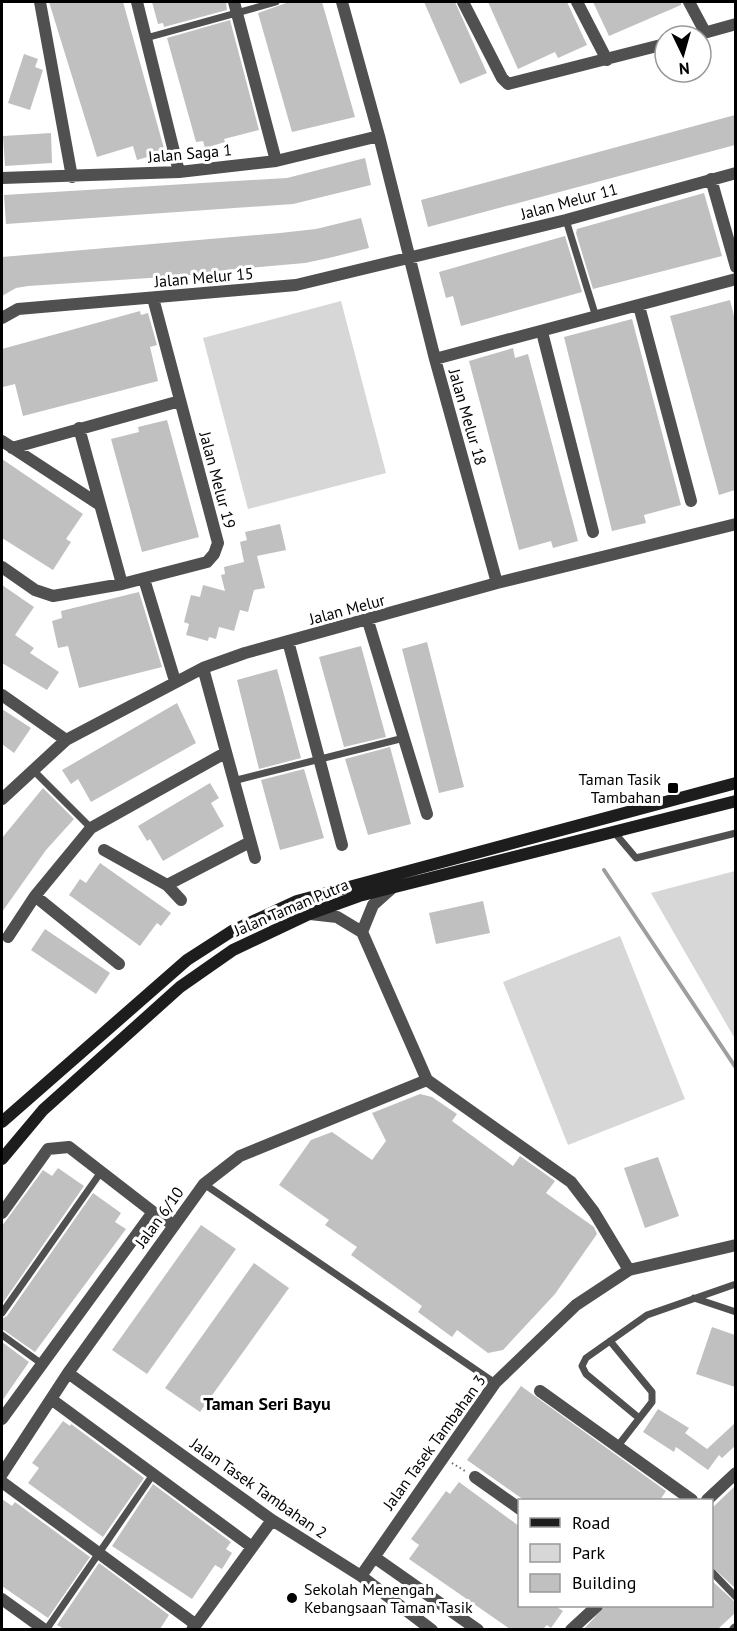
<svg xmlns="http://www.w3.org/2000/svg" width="737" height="1631" font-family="'PT Sans',sans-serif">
  <rect width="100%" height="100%" fill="#fff"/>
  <path fill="#d7d7d7" d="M341,301L386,473L248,509L203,338Z
    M735,871H736L735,1039L651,893Z
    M620,936L685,1099L568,1145L503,982Z"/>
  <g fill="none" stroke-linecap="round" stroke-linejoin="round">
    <path stroke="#9e9e9e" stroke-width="4" d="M604,870L736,1068"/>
  </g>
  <path fill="#c0c0c0" d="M49,2H123L165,152L137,160L133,146L97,157Z
    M152,2H226L227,10L164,27L163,23L158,24Z
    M289,2H322L355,117L292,132L258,13Z
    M424,2H455L487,73L460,84Z
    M488,2H567L587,45L558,58L555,52L518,69Z
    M593,2H681V5L609,36Z
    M230,20L259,130L224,139L225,142L205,148L203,141L196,142L167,38Z
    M24,54L38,59L35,67L43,70L30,110L8,103Z
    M735,115V145L428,227L421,200Z
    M51,133L52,163L5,166L3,136Z
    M365,158L371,185L293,204L6,224L4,195L287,178Z
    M704,193L722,256L593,289L576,233L577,229Z
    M361,218L369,248L329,258L305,263L225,270V273L28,286L16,288L2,296V257L280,233L316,229Z
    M565,236L582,292L461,326L453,296L446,298L439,272Z
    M730,300L735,320V490L719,495L670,316Z
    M140,311L141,315L148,313L157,345L150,347L158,381L23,416L15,384L3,387L2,349Z
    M632,319L681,505L644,515L646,523L612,531L564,337Z
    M513,348L515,358L528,354L578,541L553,548L551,541L519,550L469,361Z
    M167,420L199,537L142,552L111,439L139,432L138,427Z
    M2,459L83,514L66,539L71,542L53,570L2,538Z
    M280,524L286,550L257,556L265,588L254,590L248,612L240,610L234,631L219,627L216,639L209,637L208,641L186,635L189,624L184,622L191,595L200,597L203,585L225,591L221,575L225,574L224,567L244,562L240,542L247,540L245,532Z
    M2,585L34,607L15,635L34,648L30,653L59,672L47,690L2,663Z
    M139,592L162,667L79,688L68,646L58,648L52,621L62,618L61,611Z
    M427,642L464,787L439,793L402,649Z
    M361,646L386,737L344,747L319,657Z
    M277,669L301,758L259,769L237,680Z
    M177,703L196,743L91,802L78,779L71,784L62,770Z
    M2,709L31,728L14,753L2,744Z
    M390,747L411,824L368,835L345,759Z
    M304,769L324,838L280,850L261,780Z
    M210,783L219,798L211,803L224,826L163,861L150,839L147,841L138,826Z
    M43,788L74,819L46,850L2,912V838Z
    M100,863L171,913L161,926L157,923L140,946L69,895L80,879L86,883Z
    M483,901L490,933L436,944L429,913Z
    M45,929L110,973L96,994L31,950Z
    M420,1094L432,1097L457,1114L452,1121L513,1166L520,1156L555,1181L546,1193L594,1227L597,1234L555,1294L503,1350L488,1353L457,1330L452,1337L418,1312L422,1306L351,1255L357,1247L325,1225L329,1220L279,1185L311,1140L332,1132L372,1160L386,1141L372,1113Z
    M658,1157L679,1216L645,1228L624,1168Z
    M58,1168L84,1186L2,1304V1226L43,1170L52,1176Z
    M93,1193L121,1213L115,1222L126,1229L35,1352L2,1329V1319L7,1316Z
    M201,1225L236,1249L147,1374L112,1350Z
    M254,1263L289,1288L200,1412L165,1388Z
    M712,1327L735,1335V1387L696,1374Z
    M2,1342L29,1362L2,1401Z
    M521,1386L666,1491L660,1500H524L467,1460Z
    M658,1409L689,1428L685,1433L707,1449L735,1423V1446L722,1458L719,1455L708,1470L676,1447L674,1452L643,1432Z
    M63,1421L70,1426L71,1424L144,1478L103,1537L28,1483L39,1468L32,1463Z
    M459,1482L519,1526V1605H554L563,1611L551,1628L547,1625L543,1629H510L409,1559L419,1545L411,1539L446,1491L450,1494Z
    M153,1484L231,1542L226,1549L232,1553L222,1569L215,1565L192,1599L112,1546Z
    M735,1486V1588L711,1566V1509Z
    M2,1499L12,1506L15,1502L90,1557L48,1618L2,1586Z
    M99,1563L169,1615L160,1629H64L57,1625Z
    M711,1580L735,1602V1613L718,1629H584L606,1605H711Z"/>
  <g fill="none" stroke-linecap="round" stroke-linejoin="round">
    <path stroke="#727272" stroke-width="2" stroke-dasharray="1.5 3" stroke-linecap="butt" d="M452,1463L465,1471"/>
    <path stroke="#505050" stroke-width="7" d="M146,38L276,2
      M566,220L596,317
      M32,769L91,828
      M233,781L404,738
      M614,832L636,858L736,833
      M204,1184L495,1383
      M694,1298L736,1312
      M2,1313L101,1172
      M2,1335L42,1364
      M610,1341L652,1392V1402L617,1447
      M639,1418L586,1374L582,1366L586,1358L647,1315L736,1284
      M712,1572L736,1597
      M46,1630L154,1473"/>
    <path stroke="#505050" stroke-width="12" d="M40,2L72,177
      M137,2L179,172
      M234,2L276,161
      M342,2L379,136L435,359L497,583
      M463,2L502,78L508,84L665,44
      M577,2L607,60
      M689,2L705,32
      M693,36L736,24
      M2,178L179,172L276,161L379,136
      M711,179L736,267
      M639,306L691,501
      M2,318L18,309L296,285L566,220L736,173
      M542,332L593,532
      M435,359L736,279
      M79,428L122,584
      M2,441L100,505
      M12,448L180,401
      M2,567L35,590L53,596L122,584L207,562L214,554L218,543L153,298
      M144,579L175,681
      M368,621L427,814
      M288,641L342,845
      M203,668L255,858
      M2,695L66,740
      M2,799L66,740L203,668L245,653L497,583L736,524
      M104,850L167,885L181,900
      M167,885L250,842
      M35,896L119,964
      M310,914L337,917L362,932L427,1080L571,1182L594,1212L629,1270
      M362,932L373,905L392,888
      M8,937L35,896L91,828L225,753
      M2,1213L48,1149L69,1147L153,1212L174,1225
      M68,1373L272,1520L361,1576L432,1630
      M540,1391L692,1500
      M51,1399L252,1547
      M2,1419L153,1212
      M2,1474L68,1373L204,1184L240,1156L427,1080
      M475,1477L520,1509
      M2,1482L195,1624
      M707,1500L736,1473
      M374,1557L478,1630
      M361,1576L495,1383L576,1305L629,1270L736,1245
      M2,1599L45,1630
      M192,1630L272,1520
      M571,1630L597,1606
      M735,1630L736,1629"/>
    <path stroke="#1d1d1d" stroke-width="12" d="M2,1122L187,960L232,931L297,901L736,783
      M2,1159L43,1110L180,987L233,950L309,914L359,896L736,801"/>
  </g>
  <g fill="#000" stroke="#fff" stroke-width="2">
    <rect x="667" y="782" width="12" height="12" rx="3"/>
    <circle cx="292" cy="1598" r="6"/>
  </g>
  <g text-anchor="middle" stroke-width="6" stroke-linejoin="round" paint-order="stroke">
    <g font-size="16" fill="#000" stroke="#fff">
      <text transform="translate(190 153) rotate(-5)" y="6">Jalan Saga 1</text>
      <text transform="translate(569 201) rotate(-15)" y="6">Jalan Melur 11</text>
      <text transform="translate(204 277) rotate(-5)" y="6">Jalan Melur 15</text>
      <text transform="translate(468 417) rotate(74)" y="6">Jalan Melur 18</text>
      <text transform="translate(218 480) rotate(75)" y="6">Jalan Melur 19</text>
      <text transform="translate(347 609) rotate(-15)" y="6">Jalan Melur</text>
      <text transform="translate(291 907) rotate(-23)" y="6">Jalan Taman Putra</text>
      <text transform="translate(159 1217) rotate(-54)" y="6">Jalan 6/10</text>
      <text transform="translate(434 1442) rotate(-54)" y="6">Jalan Tasek Tambahan 3</text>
      <text transform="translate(259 1488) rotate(35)" y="6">Jalan Tasek Tambahan 2</text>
    </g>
    <g font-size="16" fill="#000" stroke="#fff" text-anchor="end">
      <text x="661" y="785">Taman Tasik<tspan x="661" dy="18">Tambahan</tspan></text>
      <text x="304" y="1595" text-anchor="start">Sekolah Menengah<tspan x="304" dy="18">Kebangsaan Taman Tasik</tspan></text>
    </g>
    <g font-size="18" font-weight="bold" fill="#000" stroke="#fff">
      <text x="267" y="1410">Taman Seri Bayu</text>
    </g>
  </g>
  <rect width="737" height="1631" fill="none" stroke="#000000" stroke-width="6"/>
  <rect x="518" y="1499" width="195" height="108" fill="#ffffff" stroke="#999999" stroke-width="1.5"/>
  <rect x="530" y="1518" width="30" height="9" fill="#1d1d1d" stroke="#999999" stroke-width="1.5"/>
  <text x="572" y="1529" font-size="18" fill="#000000">Road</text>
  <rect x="530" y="1544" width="30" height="18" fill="#d7d7d7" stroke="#999999" stroke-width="1.5"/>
  <text x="572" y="1559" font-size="18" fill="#000000">Park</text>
  <rect x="530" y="1574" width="30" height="18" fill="#c0c0c0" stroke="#999999" stroke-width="1.5"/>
  <text x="572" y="1589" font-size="18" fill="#000000">Building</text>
  <g transform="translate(683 54) rotate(175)"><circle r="28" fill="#ffffff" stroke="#999999" stroke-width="1.5"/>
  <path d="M0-4.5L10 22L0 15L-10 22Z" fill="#000000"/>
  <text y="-9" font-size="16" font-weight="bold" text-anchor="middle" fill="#000000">N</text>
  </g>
</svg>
